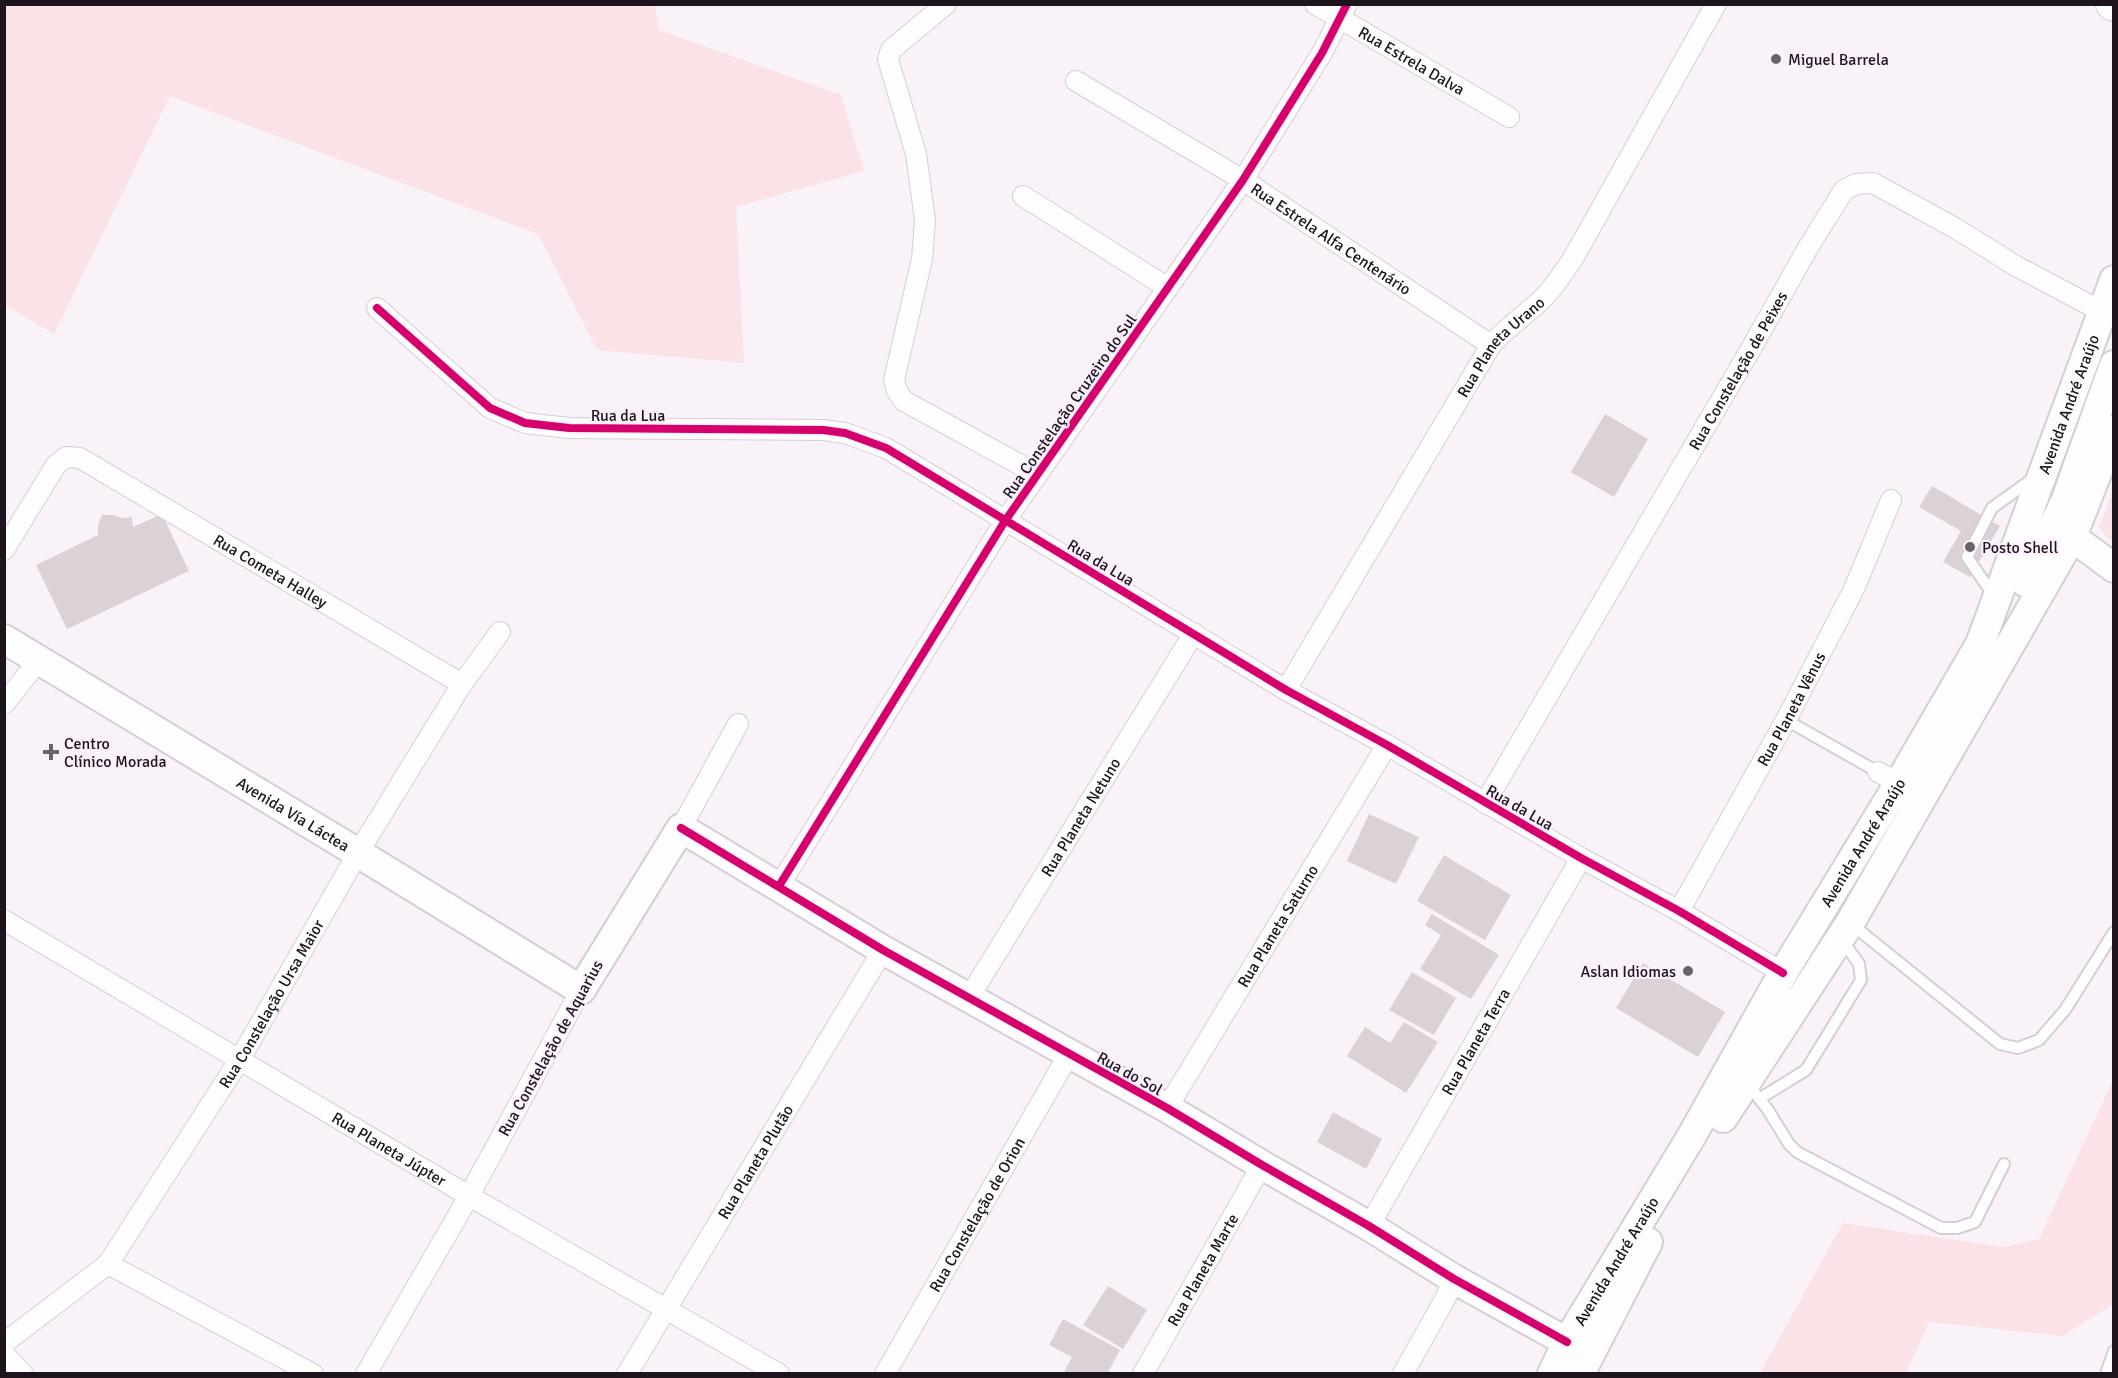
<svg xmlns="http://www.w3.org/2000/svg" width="2118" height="1378" font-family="Signika,sans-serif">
  <rect width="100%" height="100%" fill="#f9f3f9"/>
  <path fill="#fbe2e7" d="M5,4L655,5L659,30L841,95L864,171L736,207L744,363L597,350L538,234L170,96L54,334L5,305Z
    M2113,490V543L2099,528Z
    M2113,1080V1304L2063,1336L1929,1322L1906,1373H1760L1843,1223L2003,1247L2039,1239Z"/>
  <path fill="#dbd1d7" d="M1605,414L1648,439L1614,497L1571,472Z
    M1932,486L2000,526L1970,577L1943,562L1961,531L1919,507Z
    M162,514L189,571L67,629L36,565L98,535V525L102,515H113L121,518L132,517L133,527Z
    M1369,814L1419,837L1396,884L1347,861Z
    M1444,855L1511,895L1485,940L1417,901Z
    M1432,914L1499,955L1471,999L1420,969L1441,935L1425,925Z
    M1643,963L1725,1012L1698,1057L1616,1008Z
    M1412,972L1456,998L1434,1035L1389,1010Z
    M1404,1022L1438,1042L1406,1093L1347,1056L1365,1027L1390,1043Z
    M1333,1112L1382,1139L1366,1169L1317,1142Z
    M1108,1286L1147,1310L1123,1349L1083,1325Z
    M1063,1319L1120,1350L1107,1374H1063L1072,1357L1049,1345Z"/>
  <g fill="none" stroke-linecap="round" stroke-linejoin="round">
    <defs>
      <path id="lane" d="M1994,596L1967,557L1992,508L2035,477
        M1786,720L1878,772
        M1850,923L2000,1044L2018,1048L2039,1040L2065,1010L2114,932
        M1748,1084L1768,1110L1789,1144L1797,1152L1941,1228H1957L1975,1222L2004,1164
        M1759,1099L1806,1070L1861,980L1859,964L1842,940
        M2106,1374L2114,1351"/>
      <g id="street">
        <path d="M946,4L891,50L888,59L916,154L925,220L922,259L894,380L897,391L904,401L1037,474"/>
        <path id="s1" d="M1315,4L1509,117"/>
        <path id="s2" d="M1076,81L1243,180L1491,345"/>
        <path d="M1023,196L1168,288"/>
        <path d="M377,308L490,408L525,423L569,428L823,430L845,433L886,448L1286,690L1387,745L1581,858L1679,911L1783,973"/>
        <path id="s3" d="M4,550L56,465L66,457L80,458L462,684"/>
        <path id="s4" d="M1286,690L1491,345C1506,328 1524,316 1540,301C1554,288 1565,271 1575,255L1716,4"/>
        <path d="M4,704L40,659"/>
        <path d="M1878,772L1899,783"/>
        <path id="s5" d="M1485,803L1752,347L1809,246L1844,190L1856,184L1873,183L1955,228L2016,266L2101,311"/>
        <path d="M681,828L738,724"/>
        <path d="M779,886L1005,521L1243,180L1322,53L1347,4"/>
        <path id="s6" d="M1679,911L1786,720L1854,589L1891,500"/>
        <path id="s7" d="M4,920L469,1196L779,1374"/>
        <path id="s8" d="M968,999L1194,633"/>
        <path id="s9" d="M1167,1108L1387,745"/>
        <path id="s10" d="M1369,1226L1581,858"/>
        <path d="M108,1264L313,1374"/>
        <path id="s11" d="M4,1343L108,1264L240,1059L358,853L462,684L500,632"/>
        <path d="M4,1354L23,1374"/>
        <path d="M366,1374L469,1196L581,990"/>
        <path id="s12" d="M627,1374L883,950"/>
        <path id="s13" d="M885,1374L1069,1054"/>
        <path id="s14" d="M1143,1374L1262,1165"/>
        <path d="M1403,1374L1446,1297L1454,1279"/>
      </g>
      <g id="secondary">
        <path d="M2072,537L2114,568"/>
        <path d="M2025,582L2065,502L2114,365"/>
        <path id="s15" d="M4,639L358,853L581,990L681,828L883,950L1167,1108L1262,1165L1369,1226L1454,1279L1567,1342"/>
        <path d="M1723,1118L1850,923L2072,537L2114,430"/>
        <path id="s16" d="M1552,1374L1567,1342L1691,1137L1783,973L1899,783L1980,644L2114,280"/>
        <path d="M1580,1374L1648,1242"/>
      </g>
      <path id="primary" d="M2112,4L2114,5"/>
    </defs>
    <use href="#lane" stroke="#d5ced6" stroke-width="14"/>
    <use href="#street" stroke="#d5ced6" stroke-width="22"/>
    <use href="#secondary" stroke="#d5ced6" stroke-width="32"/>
    <use href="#primary" stroke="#d5ced6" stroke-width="34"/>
    <use href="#lane" stroke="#fefdfe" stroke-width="10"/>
    <use href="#street" stroke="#fefdfe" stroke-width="20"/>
    <use href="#secondary" stroke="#fefdfe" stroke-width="28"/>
    <use href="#primary" stroke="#fefdfe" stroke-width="32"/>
    <defs>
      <path id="cycleway" d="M377,308L490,408L525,423L569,428L823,430L845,433L886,448L1286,690L1387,745L1581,858L1679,911L1783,973
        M681,828L883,950L1167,1108L1262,1165L1369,1226L1454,1279L1567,1342
        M779,886L1005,521L1243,180L1322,53L1347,4"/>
    </defs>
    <use href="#cycleway" stroke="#fbf0fc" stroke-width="11"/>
    <use href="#cycleway" stroke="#d6006c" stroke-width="8"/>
  </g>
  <g fill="#6a626b" stroke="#fbf0fc" stroke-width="2">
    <circle cx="1776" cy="59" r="6"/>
    <circle cx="1970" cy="547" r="6"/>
    <path d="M48 743h6v6h6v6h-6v6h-6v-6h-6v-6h6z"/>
    <circle cx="1688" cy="971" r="6"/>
  </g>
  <g text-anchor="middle" stroke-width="4.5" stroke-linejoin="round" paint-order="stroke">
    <g font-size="16" fill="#1d141e" stroke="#fbf0fc" text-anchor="start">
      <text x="1788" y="65">Miguel Barrela</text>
      <text x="1982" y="553">Posto Shell</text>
      <text x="64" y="749">Centro<tspan x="64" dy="18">Clínico Morada</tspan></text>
      <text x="1676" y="977" text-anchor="end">Aslan Idiomas</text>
    </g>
    <g font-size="16" fill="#1d141e" stroke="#fbf0fc">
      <text dy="6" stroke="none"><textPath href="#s1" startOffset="112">Rua Estrela Dalva</textPath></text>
      <text dy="6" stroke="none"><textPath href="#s2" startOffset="300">Rua Estrela Alfa Centenário</textPath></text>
      <text dy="6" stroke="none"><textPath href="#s4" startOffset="406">Rua Planeta Urano</textPath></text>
      <text dy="6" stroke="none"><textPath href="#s5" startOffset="501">Rua Constelação de Peixes</textPath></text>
      <text dy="6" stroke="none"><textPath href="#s16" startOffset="1102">Avenida André Araújo</textPath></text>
      <text transform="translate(1069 406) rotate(-55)" y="6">Rua Constelação Cruzeiro do Sul</text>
      <text x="628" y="421">Rua da Lua</text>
      <text transform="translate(1101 562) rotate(31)" y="6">Rua da Lua</text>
      <text dy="6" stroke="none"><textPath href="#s3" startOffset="348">Rua Cometa Halley</textPath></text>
      <text dy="6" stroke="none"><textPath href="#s6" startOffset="231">Rua Planeta Vênus</textPath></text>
      <text transform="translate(1520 807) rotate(30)" y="6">Rua da Lua</text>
      <text dy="6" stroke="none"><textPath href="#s15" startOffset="338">Avenida Vía Láctea</textPath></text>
      <text dy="6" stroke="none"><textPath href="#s8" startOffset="214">Rua Planeta Netuno</textPath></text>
      <text dy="6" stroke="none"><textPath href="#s16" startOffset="616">Avenida André Araújo</textPath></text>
      <text dy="6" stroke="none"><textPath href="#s9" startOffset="213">Rua Planeta Saturno</textPath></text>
      <text dy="6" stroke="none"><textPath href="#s11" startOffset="438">Rua Constelação Ursa Maior</textPath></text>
      <text dy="6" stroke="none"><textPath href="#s10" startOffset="213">Rua Planeta Terra</textPath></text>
      <text transform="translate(550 1048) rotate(-61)" y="6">Rua Constelação de Aquarius</text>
      <text transform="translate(1130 1073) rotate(29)" y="6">Rua do Sol</text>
      <text dy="6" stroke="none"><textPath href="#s7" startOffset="448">Rua Planeta Júpter</textPath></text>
      <text dy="6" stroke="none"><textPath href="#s12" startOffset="248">Rua Planeta Plutão</textPath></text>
      <text dy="6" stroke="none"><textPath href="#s13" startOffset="184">Rua Constelação de Orion</textPath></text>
      <text dy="6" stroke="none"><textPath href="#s16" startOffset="130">Avenida André Araújo</textPath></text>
      <text dy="6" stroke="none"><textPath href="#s14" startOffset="120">Rua Planeta Marte</textPath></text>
    </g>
  </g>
  <rect width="2118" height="1378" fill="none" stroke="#1d141e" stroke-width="12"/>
</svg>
